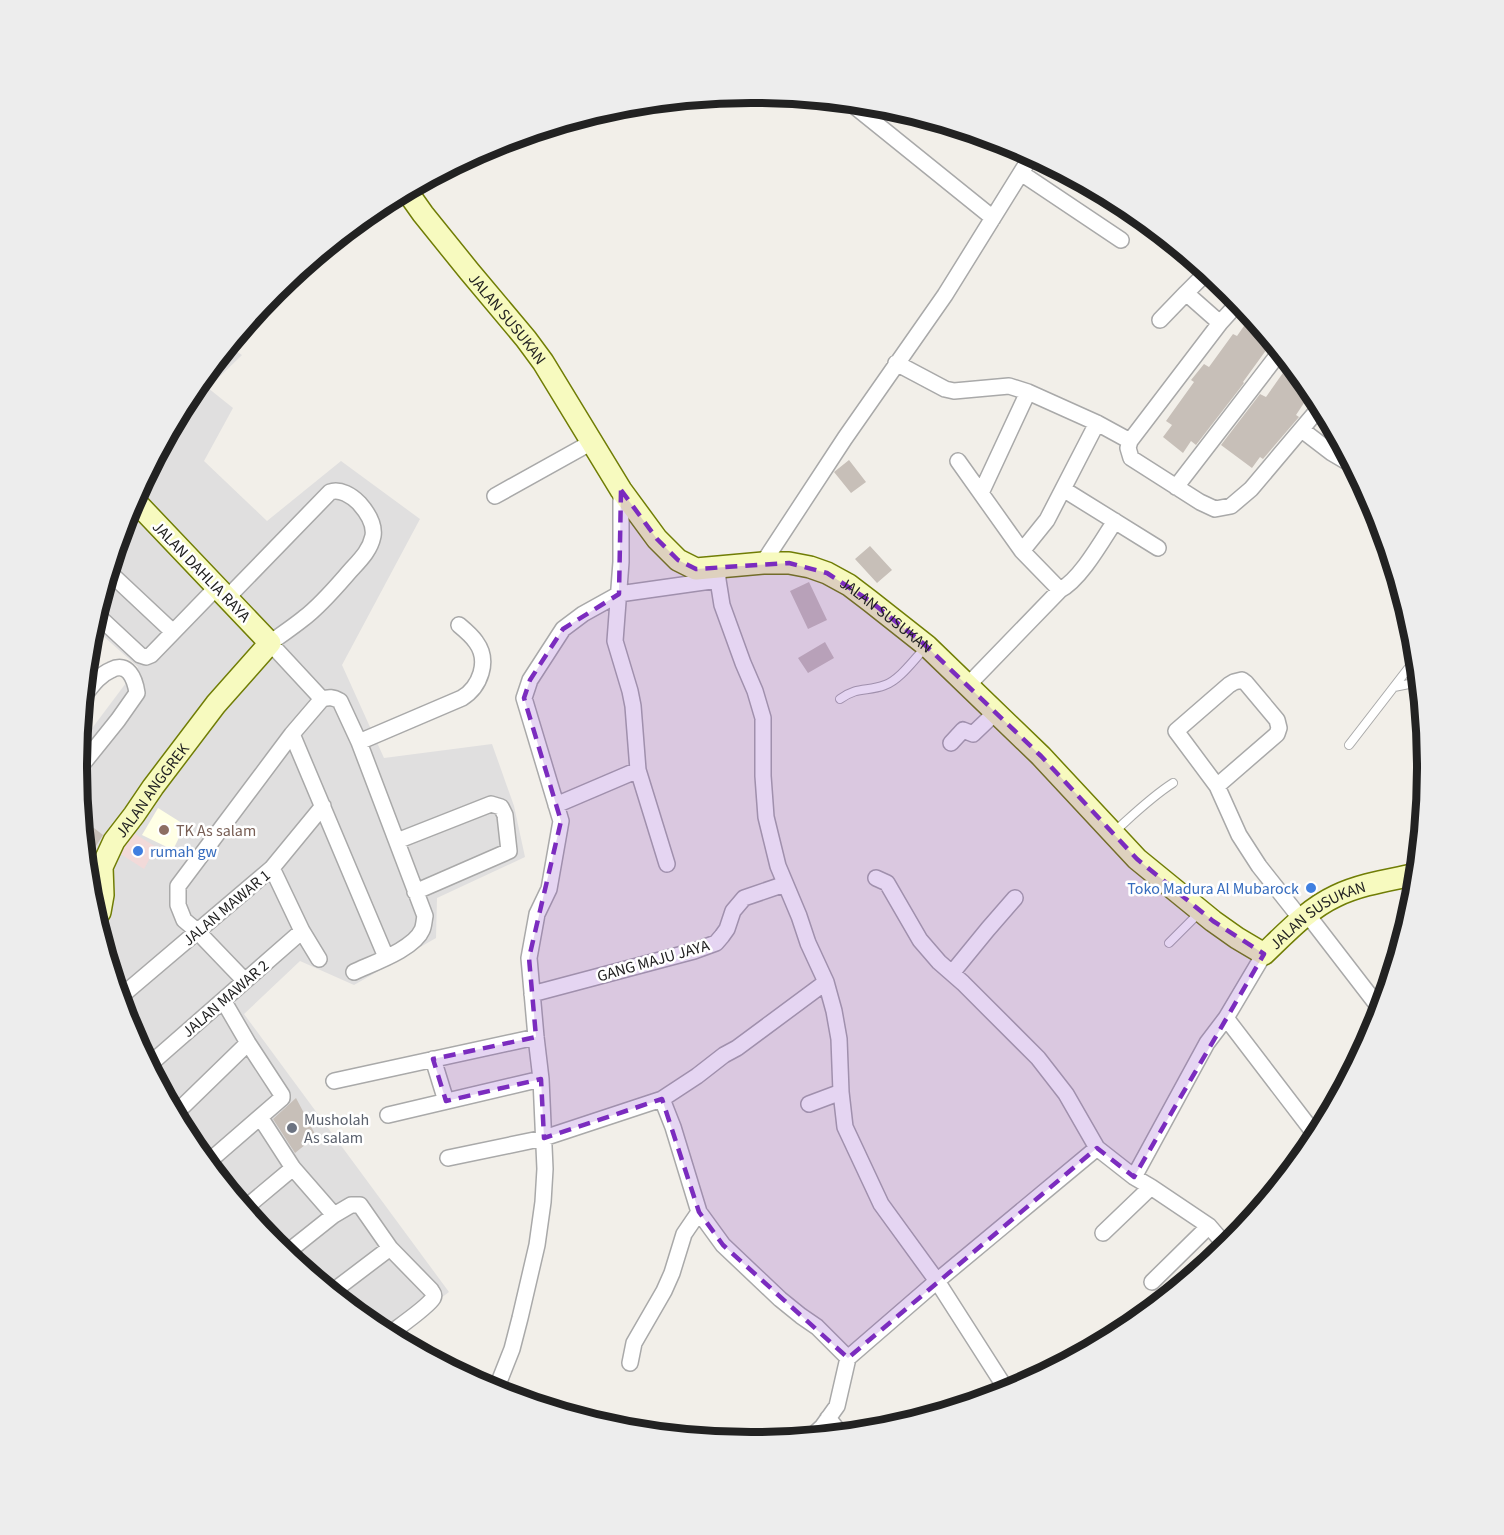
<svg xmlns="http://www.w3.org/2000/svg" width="1504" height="1535" font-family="'Source Sans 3',sans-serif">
  <rect width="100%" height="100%" fill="#f2efe9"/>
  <path fill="#e0dfdf" d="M228,346L242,355L208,388L233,408L204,461L267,521L341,461L420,519L342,665L384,758L492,744L514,806L525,857L437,898L436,938L354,985L300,961L244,1014L449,1292L390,1336L376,1329L274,1245L190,1142L128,1026L89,899L77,767L78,747L138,667L92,626L128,509L191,392Z"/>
  <path fill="#f2dad9" d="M132,832L156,847L144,869L119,853Z"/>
  <path fill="#ffffe5" d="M158,808L185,825L173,850L142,835Z"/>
  <path fill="#c7bfb8" d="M1251,316L1272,342L1243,382L1244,383L1196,445L1191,441L1183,453L1163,437L1172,425L1166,421L1194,382L1191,380L1204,364L1209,367L1233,334L1237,336Z
    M1292,365L1312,391L1296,415L1299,417L1263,459L1260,457L1252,468L1221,445L1260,394L1266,397L1285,370L1287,372Z
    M849,460L866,482L851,493L834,472Z
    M870,546L892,570L877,583L855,559Z
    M809,582L827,620L808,629L790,591Z
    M825,642L834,658L808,673L798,658Z
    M81,818L103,835L94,849L84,841Z
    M296,1098L316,1136L295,1153L273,1119Z"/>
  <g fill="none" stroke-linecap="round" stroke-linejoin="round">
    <defs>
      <path id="lane" d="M1394,687L1419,682
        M840,699C858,686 867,692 885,685C900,680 915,658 926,647
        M1349,745L1417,657
        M1114,832C1133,815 1151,797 1173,783
        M1169,943L1200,912"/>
      <path id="street" d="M848,101L993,218
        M1021,173L1121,240
        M1186,293L1207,272
        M1239,302L1220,323L1130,441L1128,448L1131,458L1200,502L1215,509L1231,506L1251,489L1321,406
        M1160,320L1186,293L1220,323
        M896,363L945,389L954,391L1009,386L1028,392L1097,423L1130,441
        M190,393L210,371
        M1302,430L1332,453L1349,463H1352
        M958,461L1022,551L1060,590C1080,580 1102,541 1115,521
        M1176,487L1280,352
        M1063,489L1158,548
        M621,490V562L615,641L630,691L633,706L638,770L667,864
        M981,493L1028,392
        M495,496L592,442
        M1022,551L1047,520L1097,423
        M763,563L845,438L945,295L1032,155
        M718,570V580L722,605L743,663L755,691L763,718V776L766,817L778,866L799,916L808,943L826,982L834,1011L839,1039L841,1092L845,1127L881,1204L937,1281L1008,1392
        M109,572L173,632
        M227,598L330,492C340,488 352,496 359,503C367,512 375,524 373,536C370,551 359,561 350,571C336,587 321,605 304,618C293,627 282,634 270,643L322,699
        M96,614L140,655L146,657L151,655L217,587
        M968,685L1060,590
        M292,734L386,957
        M359,742L462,698C480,687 490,661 476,642C472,636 465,630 459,625
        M951,743L963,730L973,734L996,712
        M77,771L118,720L137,693C135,679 128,661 111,670C99,675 91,687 84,696
        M1217,786L1277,734L1279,728L1277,720L1246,683L1242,680L1234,682L1229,685L1176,731L1217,786L1239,835L1259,866L1301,919
        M556,805L638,770
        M397,841L491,804L501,807L505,815L509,851L415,892
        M272,868L302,931L319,959
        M876,878L887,883L920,940L939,962L963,983L1038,1058L1066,1094L1097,1148L1134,1177L1151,1187L1209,1226L1227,1247
        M1307,914L1381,1010
        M952,973L988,929L1015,898
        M245,981L197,931L184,920L178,905V886L292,734L322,699C329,697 333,697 340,701L359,742L425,916C424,920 424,926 422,930C414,949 373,963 354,972
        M532,994L694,951L716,943L722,936L727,929L733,911L744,898L785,884
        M119,998L272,868L323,806
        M1226,1018L1317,1137
        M433,1059L446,1101
        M149,1065L302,931
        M334,1081L536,1037
        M662,1099L673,1127L699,1212L723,1245L780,1299L801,1316L817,1327L848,1358
        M809,1104L841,1092
        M175,1114L248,1043
        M388,1115L541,1079
        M260,1117L293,1168L334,1215
        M448,1158L544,1138L662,1099L697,1076L724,1055L737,1048L826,982
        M207,1163L282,1098V1095L248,1043L223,1000
        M1134,1177L1207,1043L1226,1018L1264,954
        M244,1209L293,1168
        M1103,1233L1151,1187
        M285,1254L334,1215L351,1205H360L390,1248L431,1290C433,1294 435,1294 433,1298C428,1307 397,1328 388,1335
        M1152,1282L1209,1226
        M332,1292L390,1248
        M630,1363L634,1343L664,1291L672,1273L684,1234L699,1212
        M495,1392L512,1349L520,1318L537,1245L543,1202L545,1169L541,1079L536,1037L529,958L537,914L549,889L561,821L524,698L530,680L563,629L583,614L619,594L718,580
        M828,1418L841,1434
        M811,1437L822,1427L837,1406L848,1358L937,1281L1097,1148"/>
      <g id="secondary">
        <path id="s1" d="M406,190L423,214L469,271L526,339L543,362L621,490L657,539L678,560L696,569L763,563H789L810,567L827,573L849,585L870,601L927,646L1041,756L1137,859L1213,921L1237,938L1264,954C1286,933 1308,909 1336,896C1361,884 1390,880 1417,874"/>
        <path id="s2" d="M95,919L100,912L103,895L102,867L114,841L134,815L153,787L216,704L270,643L133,499"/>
      </g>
    </defs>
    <use href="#lane" stroke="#a9a9a9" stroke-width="10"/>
    <use href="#street" stroke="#a9a9a9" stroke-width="18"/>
    <use href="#secondary" stroke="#707d05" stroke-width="24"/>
    <use href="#lane" stroke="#fff" stroke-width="8"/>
    <use href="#street" stroke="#fff" stroke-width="15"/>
    <use href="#secondary" stroke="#f7fabf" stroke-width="21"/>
  </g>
  <path fill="#7b2cbf" fill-opacity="0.2" stroke="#7b2cbf" stroke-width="4.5" stroke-dasharray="12 8" stroke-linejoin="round" d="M621,490L657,539L678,560L696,569L789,563L827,573L870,601L924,644L1041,756L1137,859L1213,921L1264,954L1134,1177L1097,1148L848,1358L723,1245L699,1212L662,1099L544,1138L541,1079L446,1101L433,1059L536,1037L529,958L561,821L524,698L530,680L563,629L619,594Z"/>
  <circle fill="#8d6e63" stroke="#fff" stroke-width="2" cx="164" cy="830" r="6"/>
  <g fill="#3f7fe0" stroke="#fff" stroke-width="2">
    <circle cx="138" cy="851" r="6"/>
    <circle cx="1311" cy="888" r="6"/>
  </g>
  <circle fill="#6b7280" stroke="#fff" stroke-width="2" cx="292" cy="1128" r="6"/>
  <g text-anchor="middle" stroke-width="5" stroke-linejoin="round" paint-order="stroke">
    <g font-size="16" fill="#222" stroke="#fff">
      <text dy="6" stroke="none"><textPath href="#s1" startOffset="164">JALAN SUSUKAN</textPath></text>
      <text transform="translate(202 571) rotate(46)" y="6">JALAN DAHLIA RAYA</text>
      <text dy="6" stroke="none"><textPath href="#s1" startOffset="686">JALAN SUSUKAN</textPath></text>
      <text dy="6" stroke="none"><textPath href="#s2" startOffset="146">JALAN ANGGREK</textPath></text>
      <text transform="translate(226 907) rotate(-40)" y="6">JALAN MAWAR 1</text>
      <text dy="6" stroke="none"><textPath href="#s1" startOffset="1263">JALAN SUSUKAN</textPath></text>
      <text transform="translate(653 960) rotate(-16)" y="6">GANG MAJU JAYA</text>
      <text transform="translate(225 998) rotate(-41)" y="6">JALAN MAWAR 2</text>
    </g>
    <g font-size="16" fill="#785e54" stroke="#fff" text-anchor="start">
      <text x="176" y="836">TK As salam</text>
    </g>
    <g font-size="16" fill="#366cbe" stroke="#fff" text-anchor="start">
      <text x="150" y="857">rumah gw</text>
      <text x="1299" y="894" text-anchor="end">Toko Madura Al Mubarock</text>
    </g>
    <g font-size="16" fill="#5b616d" stroke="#fff" text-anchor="start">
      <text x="304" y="1125">Musholah<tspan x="304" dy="18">As salam</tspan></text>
    </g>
  </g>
  <path d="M0 0H1504V1535H0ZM751 103H753A664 664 0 0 1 1417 767V768A664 664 0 0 1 753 1432H751A664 664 0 0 1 87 768V767A664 664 0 0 1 751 103Z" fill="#ededed" fill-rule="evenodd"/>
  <path fill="none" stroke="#222" stroke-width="8" d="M751 103H753A664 664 0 0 1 1417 767V768A664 664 0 0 1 753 1432H751A664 664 0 0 1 87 768V767A664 664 0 0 1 751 103Z"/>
</svg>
